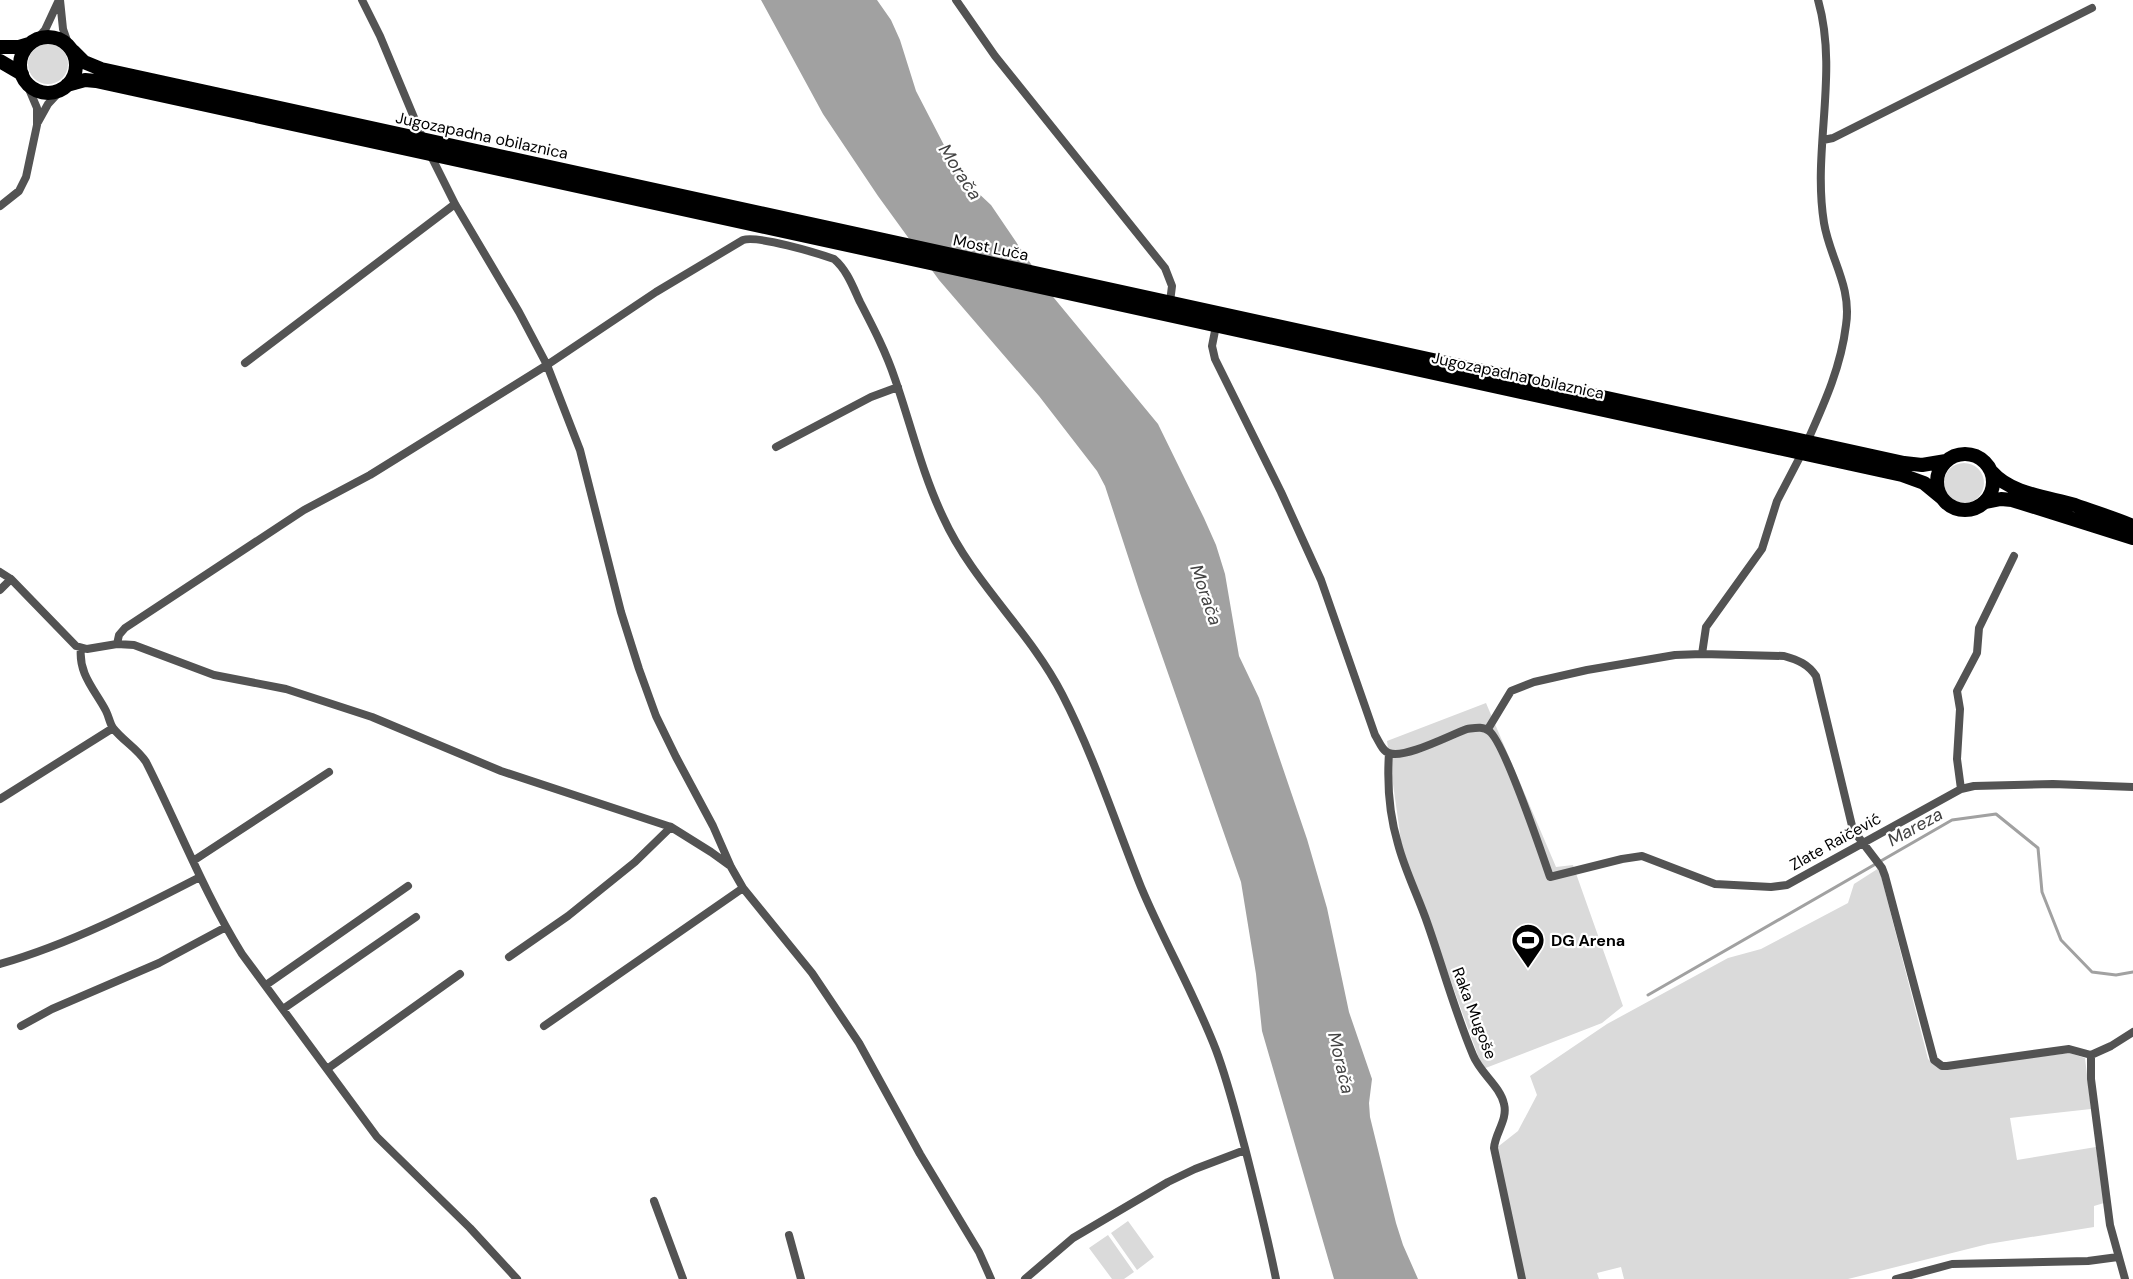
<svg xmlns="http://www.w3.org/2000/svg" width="2133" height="1279" font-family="'DM Sans',sans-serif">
  <rect width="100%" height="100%" fill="#fff"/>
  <path fill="#dadada" d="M28 64a20 20 0 1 1 40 0a20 20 0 1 1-40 0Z
    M1944 483a20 20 0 1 1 40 0a20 20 0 1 1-40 0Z
    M1486,703L1556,867L1573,865L1623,1006L1602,1023L1483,1069L1402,848L1387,741Z
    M1879,868L1928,1059L1937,1067H1950L2070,1053L2085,1058L2091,1109L2010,1118L2017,1160L2096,1147L2104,1203L2094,1206V1227L1988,1244L1848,1279H1624L1621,1267L1597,1273L1599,1279H1521L1495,1149L1518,1131L1537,1095L1530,1076L1607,1024L1728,958L1761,949L1848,903L1854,884Z
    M1128,1221L1154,1257L1137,1270L1111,1233Z
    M1108,1235L1134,1272L1124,1279H1112L1089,1248Z"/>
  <path fill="#a1a1a1" d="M761,0H877L891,20L900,40L916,91L960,176L991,205L1054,298L1158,424L1204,518L1216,545L1225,574L1239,656L1259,698L1307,839L1327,908L1349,1012L1372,1079L1369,1103L1370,1117L1396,1223L1403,1245L1418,1279H1334L1262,1031L1256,974L1241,882L1140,593L1105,486L1097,471L1039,396L939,280L878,196L823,114Z"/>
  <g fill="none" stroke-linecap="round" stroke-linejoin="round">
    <path stroke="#a1a1a1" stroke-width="3" d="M1648,995L1952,820L1996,814L2038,848L2042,892L2061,940L2092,972L2116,975L2133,972"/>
    <path stroke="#535353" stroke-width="8" d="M60,0L63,29L69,46
      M362,0L380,36L423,139
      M956,0L995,56L1165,268L1172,286L1170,302
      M36,40L45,30L58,2
      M38,122L48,104L61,90
      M1823,140L1833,138L2092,8
      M430,154L455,204L519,312L547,365L580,450L621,612L639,669L656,716L676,757L713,826L731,867L743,888L812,973L859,1043L920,1154L979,1252L991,1279
      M0,206L19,191L26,177L37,125V108L26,82
      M1216,326L1212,346L1215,359L1281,492L1321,580L1375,735C1379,741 1382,751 1389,753C1405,759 1450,735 1467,729C1475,728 1483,726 1489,731C1504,741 1542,854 1550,877L1622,859L1642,856L1715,884L1771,887L1787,885L1796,880L1961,789L1974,786L2053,784L2133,787
      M245,363L455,204
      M1807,442C1824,404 1841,367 1846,325C1852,286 1830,259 1824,223C1812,150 1839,73 1818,0
      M776,447L871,397L898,387
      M0,572L11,579L76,646L87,649L117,644L134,645L214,675L286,689L372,717L501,771L671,827L711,852L729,865
      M0,590L11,579
      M117,644L119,635L125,628L304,510L370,475L547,365L656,292L743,240C757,235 817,253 834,259C847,270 853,287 860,302C873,327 886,352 895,379C911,425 922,473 943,517C973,583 1029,630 1062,694C1094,756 1115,822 1141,887C1164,942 1195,995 1216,1050C1228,1082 1236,1115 1245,1148C1256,1191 1267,1235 1276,1279
      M81,648C78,674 95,690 106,711C109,717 110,724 113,728C123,741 137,748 146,762C178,825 204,893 242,954L377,1137L470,1228L517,1279
      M1702,654L1706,627L1762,549L1777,501L1802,453
      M1488,729L1511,691L1534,682L1587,670L1675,655L1702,654L1784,656C1798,660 1808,664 1816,676L1853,830L1882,868L1885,876L1934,1060L1942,1066H1947L2069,1049L2091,1055L2111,1046L2133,1032
      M1389,753C1387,783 1389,814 1398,844C1405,871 1419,898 1428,925C1443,968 1455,1012 1473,1055C1480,1073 1500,1086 1504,1104C1508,1120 1495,1133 1494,1148L1522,1279
      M1961,789L1957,759L1960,709L1957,691L1977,653L1979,628L2014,556
      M0,799L113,728
      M193,861L329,772
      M509,957L568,916L635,862L671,827
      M0,964C70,944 136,910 200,877
      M266,985L408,886
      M283,1009L416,917
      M21,1026L52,1009L159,963L226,927
      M544,1026L743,888
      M2091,1055V1079L2110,1225L2125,1279
      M327,1069L460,974
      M654,1201L683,1279
      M789,1235L801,1279
      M1025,1279L1073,1238L1168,1182L1195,1169L1245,1150
      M1896,1279L1952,1264L2088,1261L2118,1257"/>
    <path stroke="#000" stroke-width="14" d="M20 65a28 28 0 1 1 56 0a28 28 0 1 1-56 0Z
      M0,47H19L29,44
      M73,51L84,62L101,69L1904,463L1922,465L1946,461
      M0,61L22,74
      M67,85L85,80L96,81L1902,475L1924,483L1941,497
      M1937 482a28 28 0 1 1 56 0a28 28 0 1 1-56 0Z
      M1992,472C2011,494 2048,497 2075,505C2094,512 2114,518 2133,526
      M1986,502L2001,499L2012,500L2133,538"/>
  </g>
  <defs>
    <symbol id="stadium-pin" viewBox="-11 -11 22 30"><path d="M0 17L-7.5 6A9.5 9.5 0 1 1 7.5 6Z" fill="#000" stroke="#fff"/><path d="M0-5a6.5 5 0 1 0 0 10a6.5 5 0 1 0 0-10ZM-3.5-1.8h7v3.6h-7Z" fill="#fff"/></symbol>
  </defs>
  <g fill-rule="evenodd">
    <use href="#stadium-pin" x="1509" y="921" width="38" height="52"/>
  </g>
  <g text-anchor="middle" stroke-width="4.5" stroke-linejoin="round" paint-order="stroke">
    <g font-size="16" fill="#000" stroke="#fff">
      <text transform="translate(482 135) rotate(12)" y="6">Jugozapadna obilaznica</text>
      <text transform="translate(991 247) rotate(12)" y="6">Most Luča</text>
      <text transform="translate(1518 375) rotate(12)" y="6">Jugozapadna obilaznica</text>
      <text transform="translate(1835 841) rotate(-29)" y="6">Zlate Raičević</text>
      <text transform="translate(1475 1013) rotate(69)" y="6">Raka Mugoše</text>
    </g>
    <g font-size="16" font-weight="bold" fill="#000" stroke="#fff" text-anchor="start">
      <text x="1551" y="946">DG Arena</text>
    </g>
    <g font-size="18" font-style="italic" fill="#424242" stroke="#fff">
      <text transform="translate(960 172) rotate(57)" y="6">Morača</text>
      <text transform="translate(1206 595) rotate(71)" y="6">Morača</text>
      <text transform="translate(1915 827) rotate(-29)" y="6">Mareza</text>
      <text transform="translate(1341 1063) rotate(77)" y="6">Morača</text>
    </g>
  </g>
</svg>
